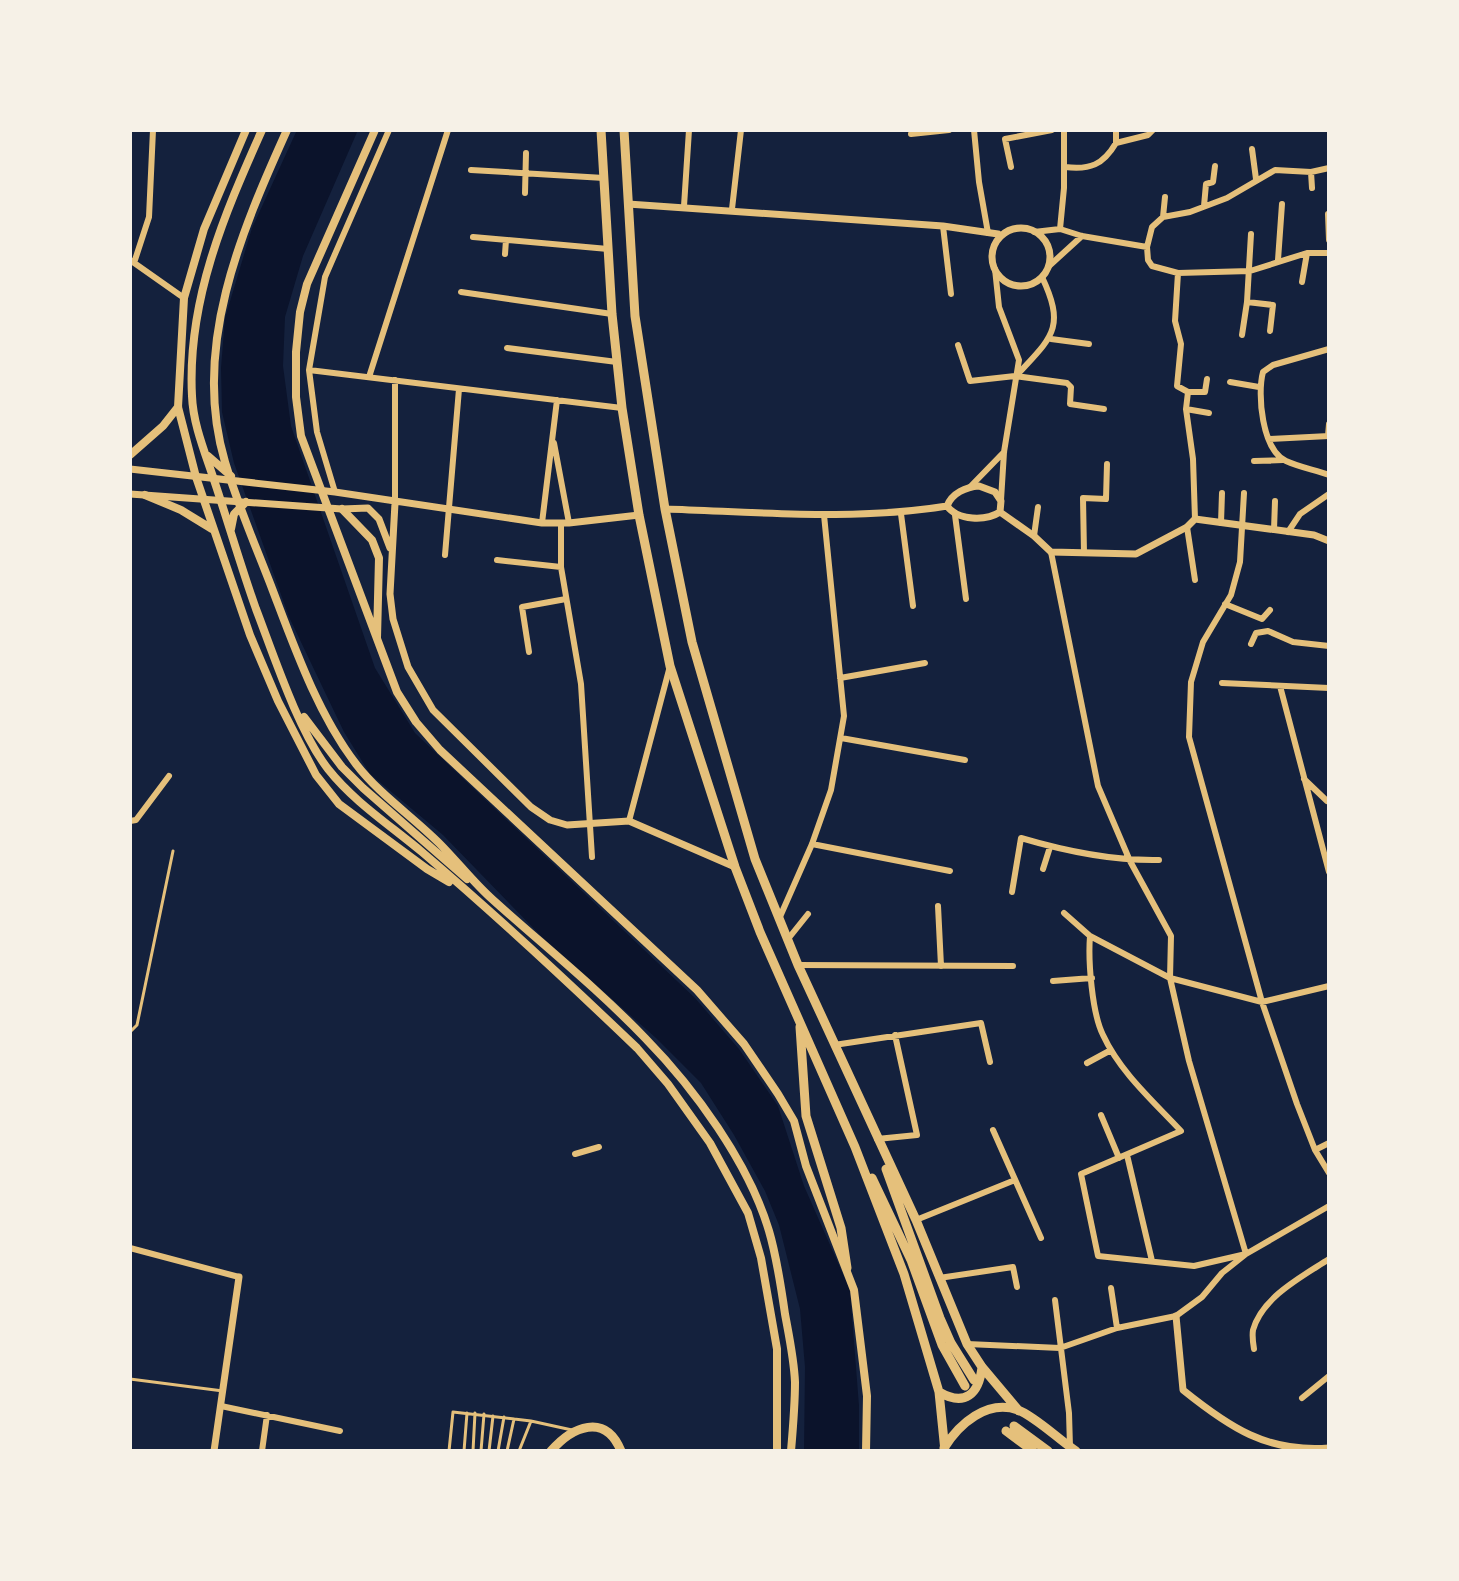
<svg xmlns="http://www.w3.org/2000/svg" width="1459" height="1581" font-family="'DejaVu Sans',sans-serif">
  <rect width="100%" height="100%" fill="#14213d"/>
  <path fill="#0b132b" d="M297,130H358L303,256L285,317L283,366L291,426L375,668L415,733L695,998L739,1049L778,1106L804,1186L850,1290L859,1406V1451H804L805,1367L800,1309L779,1225L765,1191L734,1135L701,1083L656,1038L542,937L443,835L370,774L344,732L289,617L234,463L222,412L221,368L225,318L252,228Z"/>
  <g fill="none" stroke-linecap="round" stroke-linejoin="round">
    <path stroke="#e5c07b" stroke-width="3" d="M130,1032L137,1025L173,851
      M130,1379L223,1391
      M449,1451L453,1412L531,1421L572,1430
      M464,1451L467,1413
      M473,1451L475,1413
      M481,1451L484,1414
      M489,1451L493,1416
      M498,1451L504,1417
      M507,1451L514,1419
      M519,1451L531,1421"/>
    <path stroke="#e5c07b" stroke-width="6" d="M974,130L979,182L988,233
      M911,134L949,130
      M1116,143V130
      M1252,149L1256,179
      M1011,167L1005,139L1052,130
      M1065,167C1090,170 1103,165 1116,143L1148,135L1153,130
      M471,170L604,178
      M1311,172L1312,188
      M525,193L526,153
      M684,206L689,130
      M1204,206L1206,184L1213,182L1215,166
      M732,209L741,130
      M1328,214L1329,240
      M1163,217L1165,197
      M943,226L951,294
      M1060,229L1064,188V130
      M1034,232L1060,229L1082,236L1147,247L1148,260L1152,266L1178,273L1250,271L1307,253H1329
      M473,237L608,249
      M1147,247L1152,227L1163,217L1190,212L1227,198L1275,170L1311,172L1329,168
      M505,254L506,240
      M130,260L184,298
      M1278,260L1282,204
      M134,263L149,217L153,130
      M1048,267L1082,236
      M995,269L999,307L1019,360L1004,452L1001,500
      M1178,273L1175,321L1181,344L1177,386L1188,392H1205L1207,379
      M1302,282L1307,253
      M461,292L612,314
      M1247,302L1273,305L1270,331
      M1242,335L1247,302L1251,234
      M1051,339L1089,344
      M958,345L970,381L1015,376L1067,383L1071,387L1070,404L1104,409
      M507,348L617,362
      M1329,349L1273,365L1263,372C1257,394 1262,450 1286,461C1299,467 1315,470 1329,475
      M309,370L622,408
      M1018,374C1052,337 1066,328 1042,277
      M369,377L448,130
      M395,380V503
      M1230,382L1259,387
      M1188,392L1186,409L1193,459L1195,519
      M1186,409L1209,413
      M1328,436L1329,424
      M1269,439L1329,436
      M554,443L569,523
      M1254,461L1283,460
      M970,487L1004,452
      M335,492L317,432L309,370L325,277L389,130
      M1244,493L1240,562L1231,595L1203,642L1191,682L1189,737L1262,1002L1297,1104L1315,1150L1329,1173
      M901,514L913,606
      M955,515L966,599
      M542,523L557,400
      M561,523V567L581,684L592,857
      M1221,523L1222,493
      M1187,527L1195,580
      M1274,530L1275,501
      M1288,532L1300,514L1329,494
      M1034,536L1038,507
      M1051,552L1098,786L1130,861L1171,936L1170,978L1189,1061L1246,1254
      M1084,553L1083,498L1106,499L1107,464
      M445,555L459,389
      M497,560L561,567
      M1225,604L1262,619L1270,610
      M1251,644L1256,633L1268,631L1293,642L1329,646
      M529,652L522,607L566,599
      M840,678L925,663
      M1222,683L1329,688
      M1280,686L1329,872
      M841,738L965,760
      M1304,779L1327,801
      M130,821L136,820L169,776
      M629,821L670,666
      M812,844L950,871
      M1043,869L1050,847
      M1012,892L1021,838C1065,851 1112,861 1159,860
      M938,906L941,966
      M1064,913L1090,936
      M779,919L812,844L831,790L844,716L824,515
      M788,939L808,914
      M798,965L1013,966
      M1053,981L1092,978
      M834,1045L981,1023L990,1062
      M1087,1063L1111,1050
      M1101,1115L1119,1158
      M993,1130L1041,1238
      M877,1139L917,1135L895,1035
      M1315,1150L1329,1143
      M575,1154L599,1147
      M1127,1155L1152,1261
      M916,1220L1015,1180
      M130,1248L239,1277
      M1246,1254L1194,1266L1098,1256L1081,1174L1181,1131C1153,1101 1120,1072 1103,1035C1092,1013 1088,961 1090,936L1170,978L1262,1002L1329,986
      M939,1278L1013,1267L1017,1287
      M1111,1288L1117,1328
      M1055,1300L1069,1413L1070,1447
      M967,1344L1060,1348L1117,1328L1176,1316L1202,1297L1222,1273L1246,1254L1329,1206
      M1254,1349C1253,1343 1252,1336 1253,1330C1262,1297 1303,1276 1329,1259
      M1302,1398L1329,1376
      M221,1406L340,1431
      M262,1451L267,1415"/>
    <path stroke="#e5c07b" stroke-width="7" d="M628,204L943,226L998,234
      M992 257a29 29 0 1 1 58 0a29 29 0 1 1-58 0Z
      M130,469L335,492L542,523H569L639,515
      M979,486L995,492L1001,501L1000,512C986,521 958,521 947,506C952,493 966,487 979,486Z
      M130,494L342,509L368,508L379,519L390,548
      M395,503L390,594L393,619L408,667L433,710L531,807L550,820L567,825L629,821L735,867
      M665,509C760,512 854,521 947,506
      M1000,512L1034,536L1051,552L1136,554L1187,527L1195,519L1314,535L1329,541
      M1176,1316L1183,1390C1229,1427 1267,1453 1329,1448
      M214,1451L239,1277"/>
    <path stroke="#e5c07b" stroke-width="8" d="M246,130L204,229L184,298L178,407L196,477L250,635L278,701L316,775L339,804L427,869L449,882
      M262,130C224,215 187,301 192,396C193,425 206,455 215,483C229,525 241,567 256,609C274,656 298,730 328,769C354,802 390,825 422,852C496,915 567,981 637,1048L668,1084L710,1143L748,1213L761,1258L777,1349V1451
      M287,130C241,232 191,348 225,462C238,506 257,549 273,591C295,649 318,714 356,764C379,794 412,816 439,843C457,861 473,882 492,899C543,945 597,988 645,1038C694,1088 749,1163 769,1231C777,1258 781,1286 785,1314C789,1336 794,1359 795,1382C795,1405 793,1428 791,1451
      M375,130L307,284L300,312L296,352V397L301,436L397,692L416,722L440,750L697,990L744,1044L778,1094L794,1121L806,1166L854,1290L867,1396L866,1451
      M130,455L163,426L178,407
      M208,456L231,476
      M145,495L181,510L212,529
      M342,509L372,540L379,558L377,638
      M231,529L234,514L246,502
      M304,717L342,767L363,788L467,879"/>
    <path stroke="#e5c07b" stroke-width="9" d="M601,130L612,314L622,408L639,515L670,666L735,867L760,932L855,1147L904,1274L939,1392L945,1451
      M624,130L635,316L665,509L692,642L755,859L798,965L916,1220L967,1344L982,1367L1019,1411
      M800,1027L806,1116L841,1228L847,1268
      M886,1169L940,1318L951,1343L974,1380
      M872,1178L911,1260L942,1345L965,1386
      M939,1392C965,1407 979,1394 982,1367
      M1014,1426L1048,1451
      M1006,1431L1033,1451
      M944,1448C959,1424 987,1399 1018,1410C1036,1417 1059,1440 1076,1451
      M551,1451C572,1427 605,1412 621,1451"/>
  </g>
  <rect width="1459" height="1581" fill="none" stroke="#f6f1e7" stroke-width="264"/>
</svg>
